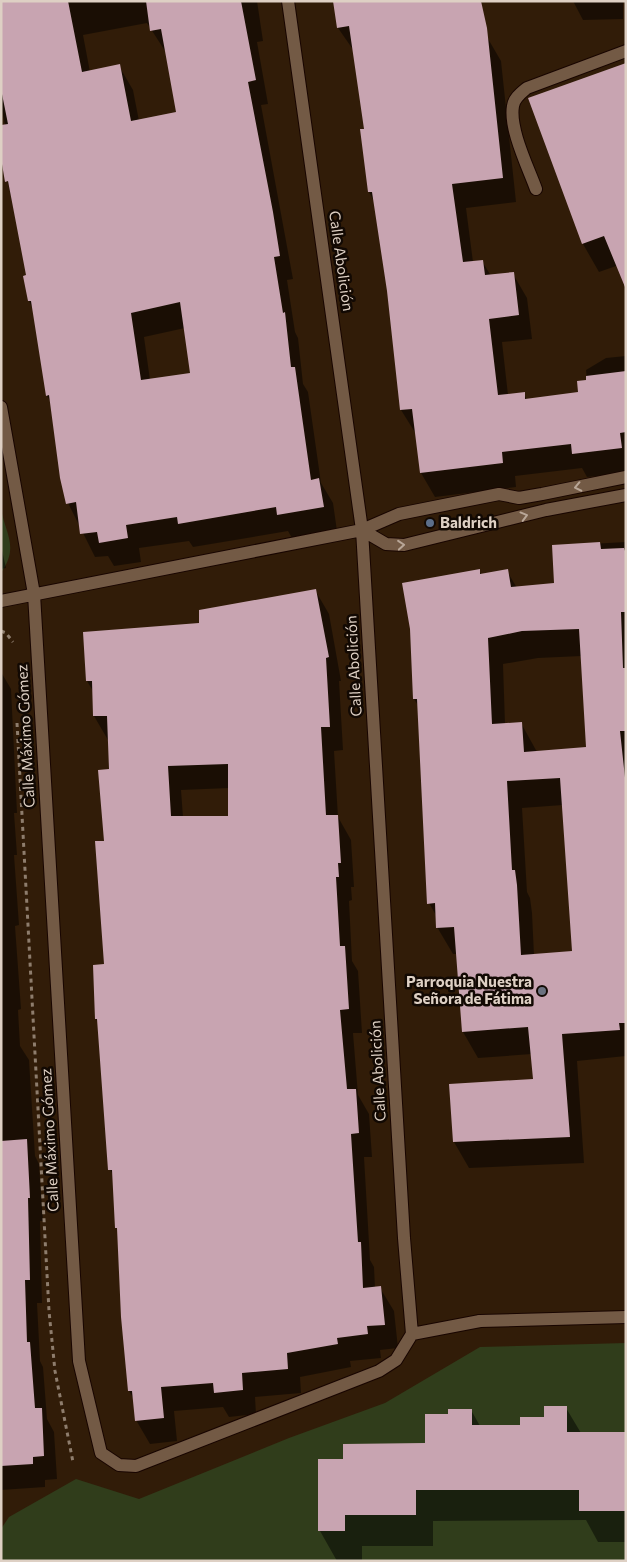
<svg xmlns="http://www.w3.org/2000/svg" width="627" height="1562" font-family="Commissioner,sans-serif">
  <rect width="100%" height="100%" fill="#311c08"/>
  <path fill="#303d1b" d="M1,509C6,535 19,547 1,573Z
    M626,1343V1561H1V1529L9,1517L76,1479L139,1499L289,1438L385,1403L480,1347Z"/>
  <path fill="#0007" fill-rule="evenodd" d="M1,1H257L263,41L257,42L268,104L261,105L293,279L287,280L295,332L298,338L303,384L308,392L321,483L333,503L337,531L292,538L288,531L193,547L189,541L139,548L141,562L114,566L108,556L95,557L68,503L51,402L47,396L33,309L29,301L28,276L1,150L5,125L1,105ZM147,23L167,54L178,113L139,121L133,90L119,66L90,72L83,35ZM185,328L192,374L150,380L144,337Z
    M334,1L487,37L501,61L516,202L466,208L473,262L482,261L491,276L513,274L527,298L532,339L502,342L508,395L524,394L527,400L580,393L587,381L586,370L606,358L626,356V473L587,477L582,468L515,476L516,487L435,497L421,473L416,434L401,410L388,291L374,201L369,192L366,130L354,51L338,28Z
    M573,1H623V19L583,20Z
    M626,65L619,265L599,272L583,244L530,99Z
    M626,542V1056L577,1061L584,1163L469,1168L454,1142L535,1080L532,1054L478,1058L463,1032L457,954H453L437,927V917L429,903L419,707L414,699L479,571L482,575L507,571L517,588L555,584L553,546ZM582,656L587,748L537,752L521,723L505,724L503,664L538,658ZM563,805L573,952L534,955L532,913L530,898L527,892L522,808Z
    M1,546L6,568L1,569Z
    M315,590L329,614L341,681H339L343,750L334,751L338,817L351,840L354,887H351L352,900L349,901L352,961L358,971L362,1033H353L358,1095L369,1114L372,1157H364L370,1260L374,1267L375,1288H380L394,1311L398,1348L380,1350L381,1358L350,1361L351,1367L300,1377L301,1393L255,1397L256,1414L229,1417L223,1407L174,1411L177,1441L150,1444L136,1420L134,1399L129,1391L119,1231L113,1175L110,1169L99,1024L96,1019L106,965L105,842L111,770L108,740L94,716L93,691L87,681L200,624ZM230,788V817H183L181,790Z
    M1,672L11,689L17,813H14L17,855H14L19,925L15,926L21,1009L18,1010L20,1046L29,1060L35,1156L39,1164L43,1221H40L42,1303H37L40,1361L43,1367L47,1419L54,1432L57,1479L45,1480V1487L1,1490Z
    M566,1408L581,1433H626V1542H598L586,1520L433,1521V1546H362V1561H337L320,1531L344,1460L426,1444L449,1415L471,1410L480,1426H521L545,1418Z"/>
  <path fill="#c8a4b1" fill-rule="evenodd" d="M1,1H68L82,72L120,64L131,121L176,112L161,29L150,31L146,1H241L256,80L248,82L273,212L280,256L274,257L283,313L285,312L291,367H295L311,480L319,478L324,507L277,515L276,507L178,524L177,517L126,525L128,538L99,543L97,532L80,534L76,502L66,504L60,478L49,395L46,396L31,301H28L23,276L26,275L8,181L5,182L1,158V125L8,124L1,89ZM180,302L190,373L141,380L131,313Z
    M333,1H481L487,28L503,178L452,184L463,262L483,260L485,275L514,272L519,315L489,319L498,395L525,392V399L578,392L577,381L586,380V376L626,371V432L620,433L622,448L572,454L571,444L502,452L503,463L420,473L412,409L400,410L387,291L372,192H368L360,129H364L349,26L337,28Z
    M626,63V286L625,287L604,236L582,244L528,98Z
    M600,542L601,549L624,548L626,554V612H621L623,668H626V731H620L626,787V1023H619L620,1030L562,1034L570,1137L453,1142L449,1084L533,1079L528,1027L462,1032L454,927L436,928L435,903L427,904L417,699H413L410,629L402,583L480,569V574L508,569L511,587L554,583L552,545ZM579,629L586,747L524,752L522,722L492,724L488,638L522,631ZM560,778L572,951L521,955L517,885L515,870H512L507,781Z
    M316,589L329,657L326,658L330,727H321L326,815H338L341,863H338L339,877H336L340,946H345L349,1009L340,1010L347,1089H356L359,1133L351,1134L358,1242H361L363,1288L381,1286L385,1325L367,1326L368,1334L337,1338L338,1344L287,1353L288,1369L242,1373L243,1390L214,1393L213,1383L161,1387L164,1418L135,1421L132,1391H128L121,1317L117,1228H115L112,1170H108L97,1019H95L93,965L104,964L95,841H104L98,770L109,769L107,716H93L92,681H86L83,632L199,623V610ZM228,764V816H171L168,766Z
    M27,1139L30,1198H28L30,1280H25L27,1342H30L35,1408H42L44,1456L33,1457V1464L1,1466V1141Z
    M544,1406H567V1432H626V1511H579V1490H416V1515H345V1531H318V1459H343V1444L425,1443V1414H448V1409H472V1425H520V1417H544Z"/>
  <g fill="none" stroke-linecap="round" stroke-linejoin="round">
    <defs>
      <path id="lane" d="M536,189C528,167 509,129 513,106C514,98 521,93 527,88L626,51
        M480,1321L626,1317"/>
      <path id="street" d="M288,1L362,530L404,1238L412,1334
        M1,407L34,594L79,1361L101,1453L119,1465L136,1466L379,1371L396,1360L412,1334L480,1321
        M362,530L386,544L404,545L546,510L626,495
        M1,601L362,530L399,514L499,494L519,498L542,494L626,477"/>
    </defs>
    <use href="#lane" stroke="#180500" stroke-width="14"/>
    <use href="#street" stroke="#180500" stroke-width="14"/>
    <path stroke="#8e7d6d" stroke-width="3" stroke-dasharray="4 4" stroke-linecap="butt" d="M1,631L6,633L13,642
      M17,723L49,1311L55,1371L73,1462"/>
    <use href="#lane" stroke="#735a45" stroke-width="12"/>
    <use href="#street" stroke="#735a45" stroke-width="12"/>
  </g>
  <defs><path id="oneway-chevron" d="M-2-3.5L2.5 0L-2 3.5" fill="none" stroke-width="1.6" stroke-linecap="round" stroke-linejoin="round" transform="scale(1.25)"/></defs>
  <g stroke="#b9a798">
    <use href="#oneway-chevron" transform="translate(578 487) rotate(168)"/>
    <use href="#oneway-chevron" transform="translate(524 516) rotate(-15)"/>
    <use href="#oneway-chevron" transform="translate(401 545) rotate(-5)"/>
  </g>
  <circle fill="#5c6f8a" stroke="#120903" stroke-width="2" cx="430" cy="523" r="5"/>
  <circle fill="#6b7280" stroke="#120903" stroke-width="2" cx="542" cy="991" r="5"/>
  <g text-anchor="middle" stroke-width="5" stroke-linejoin="round" paint-order="stroke">
    <g font-size="15" fill="#ded0c4" stroke="#120903">
      <text transform="translate(341 261) rotate(82)" y="5">Calle Abolición</text>
      <text transform="translate(354 666) rotate(-93)" y="5">Calle Abolición</text>
      <text transform="translate(26 736) rotate(-93)" y="5">Calle Máximo Gómez</text>
      <text transform="translate(378 1071) rotate(-93)" y="5">Calle Abolición</text>
      <text transform="translate(50 1140) rotate(-93)" y="5">Calle Máximo Gómez</text>
    </g>
    <g font-size="15" font-weight="bold" fill="#ded0c4" stroke="#120903" text-anchor="start">
      <text x="440" y="528">Baldrich</text>
      <text x="532" y="987" text-anchor="end">Parroquia Nuestra<tspan x="532" dy="17">Señora de Fátima</tspan></text>
    </g>
  </g>
  <rect width="627" height="1562" fill="none" stroke="#ded0c4" stroke-width="5"/>
</svg>
